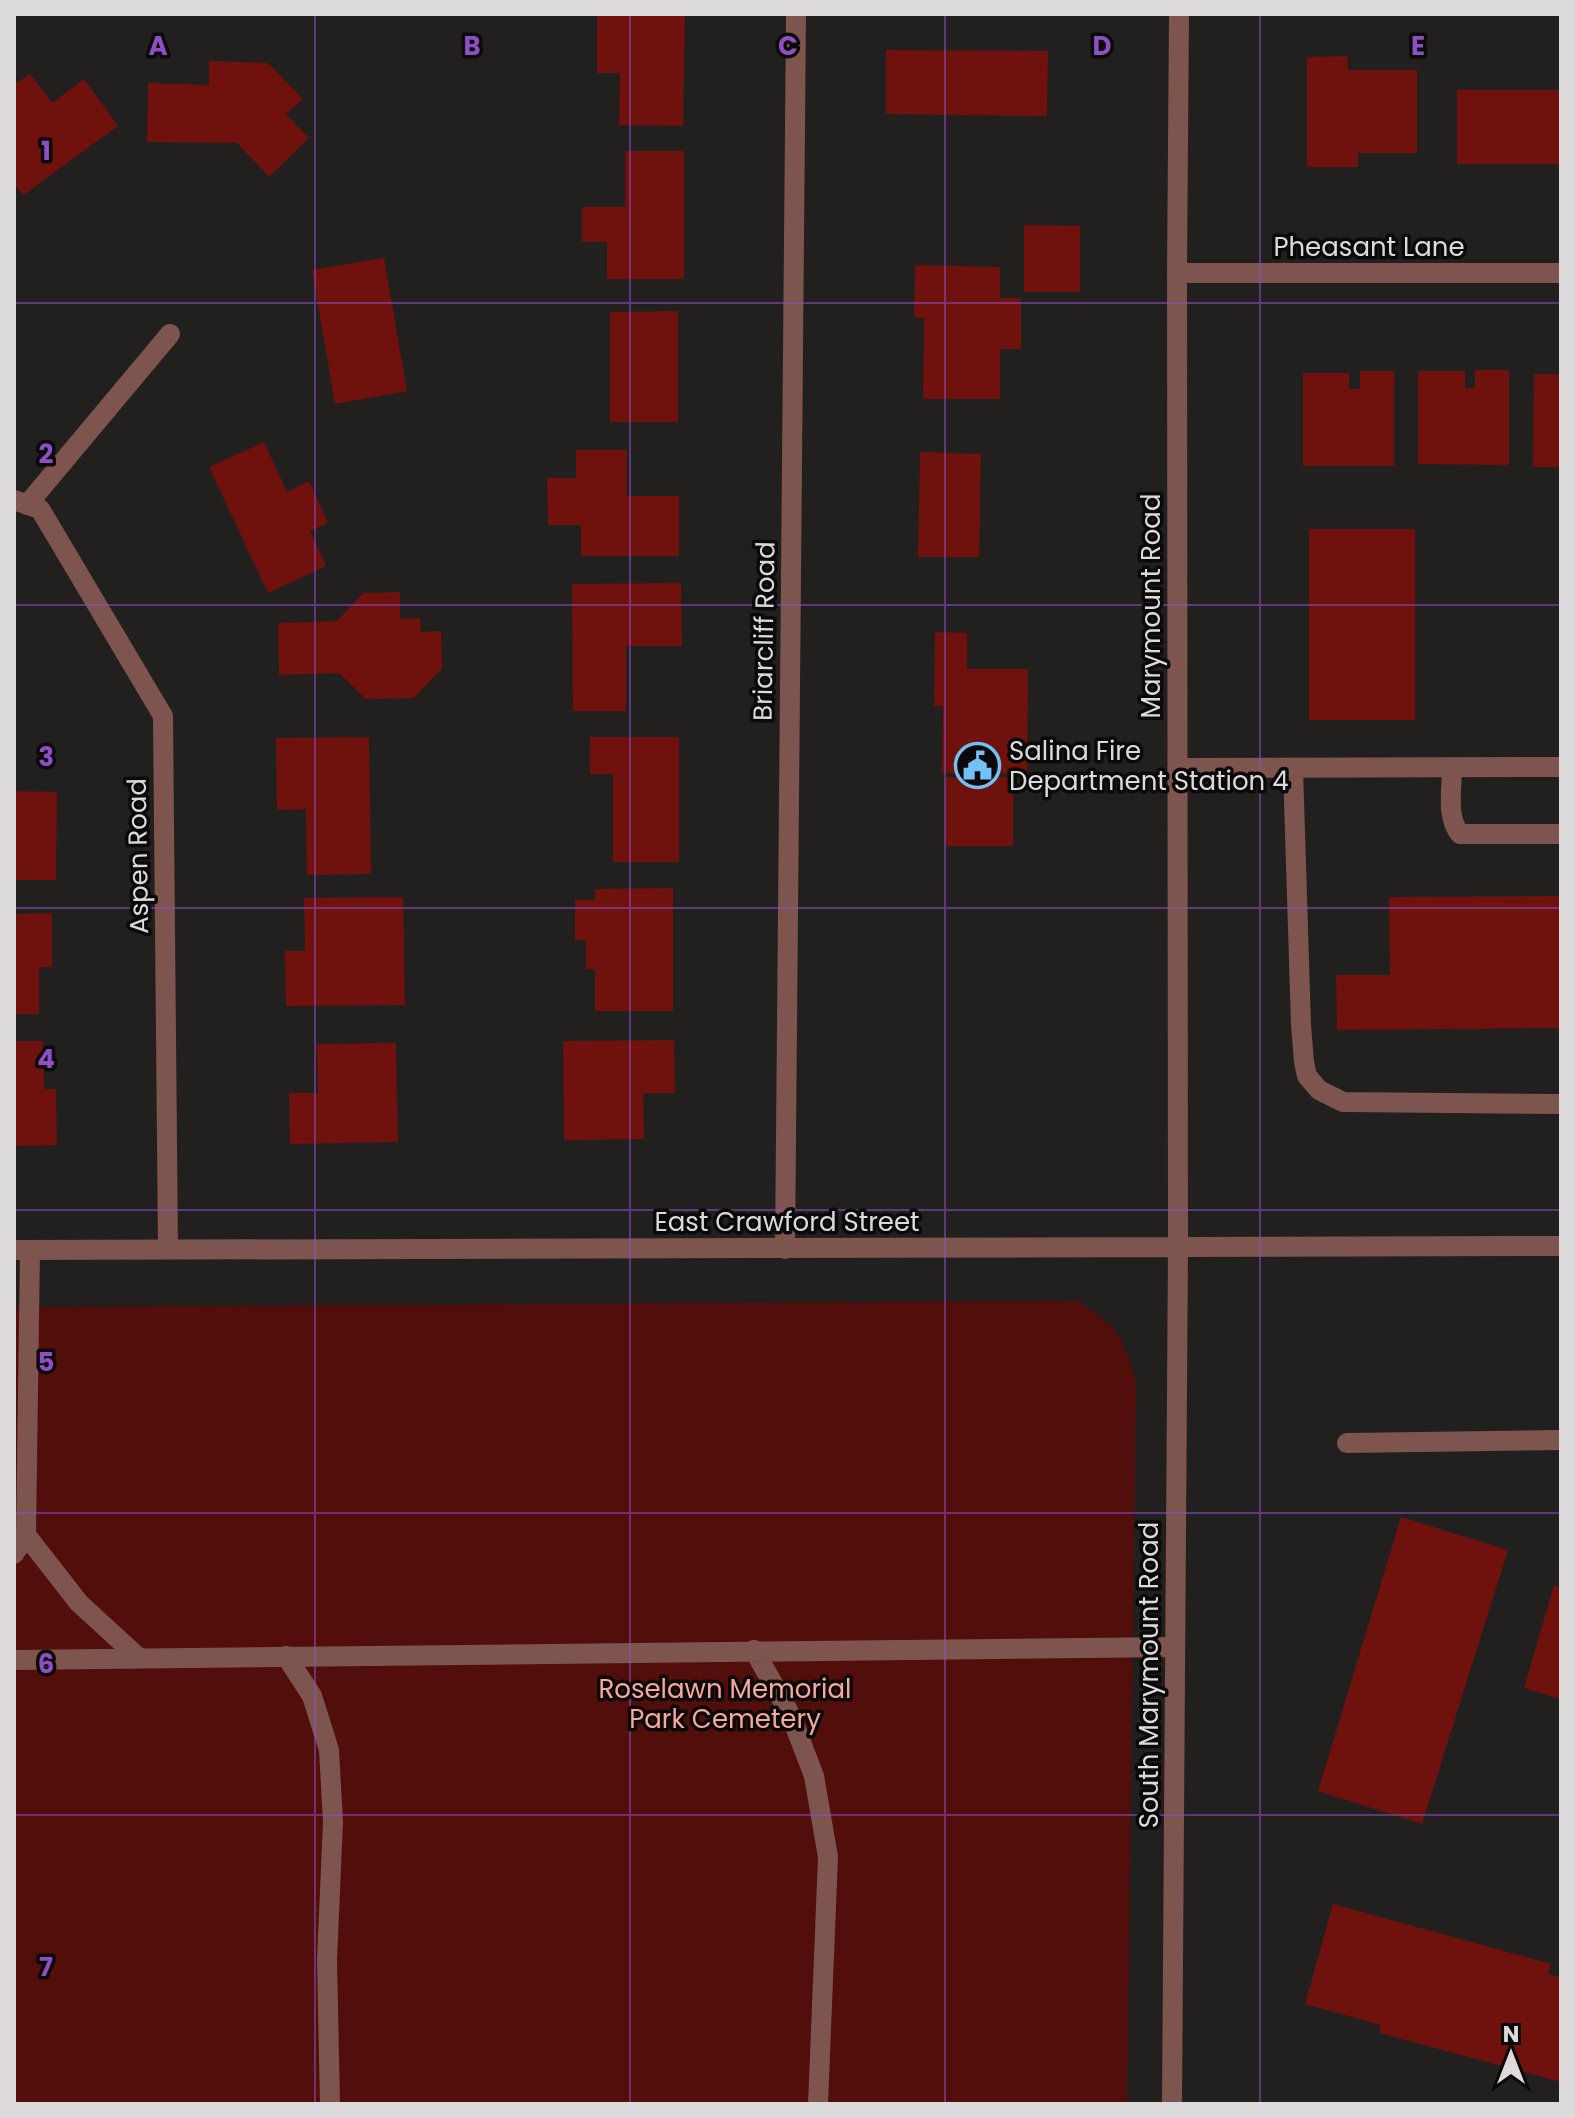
<svg xmlns="http://www.w3.org/2000/svg" width="1575" height="2118" font-family="Poppins,sans-serif">
  <rect width="100%" height="100%" fill="#221f1f"/>
  <path fill="#520e0a" d="M1078,1301C1121,1329 1123,1336 1136,1384L1127,2104H14V1307Z"/>
  <path fill="#6f120e" d="M597,14H685L683,126L619,125L620,73H597Z
    M886,50L1048,51L1047,116L886,114Z
    M1347,56L1348,70H1417V153H1358V167H1307V57Z
    M209,61L268,63L303,99L286,114L309,138L269,177L237,143L147,142L148,83L209,85Z
    M30,74L52,103L84,79L118,126L23,195L14,184V85Z
    M1457,90H1561V164H1457Z
    M625,151H684V279H607V242H582V207H625Z
    M1024,225L1080,226V292H1024Z
    M384,258L407,391L335,404L312,270Z
    M915,265L1000,267V298H1021V349H1000V399H923L924,318L914,317Z
    M678,311V422H610V312Z
    M1475,370H1509V465L1418,464V371H1465V388H1475Z
    M1360,371H1394V466H1303V373H1349V389H1360Z
    M1534,374H1561V467H1533Z
    M264,442L287,492L309,481L328,523L310,531L326,566L268,593L209,467Z
    M576,450H627V496H679V556H581V525H548L547,478H576Z
    M920,452L981,454L979,557H918Z
    M1309,529H1415V720H1309Z
    M681,583L682,646H626V711H573L572,584Z
    M400,592V619L420,618L421,632L441,631L442,668L414,698L366,699L339,673L279,675L278,623L337,621L363,593Z
    M935,632L967,633V669H1028L1027,774L942,773L943,706H934Z
    M369,737L371,874L307,875L306,809L277,810L276,738Z
    M590,737H679V862H613V774H590Z
    M945,777H1013V846H945Z
    M14,791L57,792L56,880H14Z
    M673,888V1011H595V969H586V940H575V900H595V889Z
    M1561,896V1028L1337,1030L1336,975H1390L1389,897Z
    M403,897L405,1005L286,1006L285,951H305L304,898Z
    M52,913V967H39V1014H14V914Z
    M674,1040L675,1093H643L644,1139L564,1140L563,1041Z
    M14,1041H43L44,1089H56L57,1145L14,1146Z
    M396,1043L398,1142L290,1144L289,1093H318L317,1044Z
    M1401,1517L1508,1550L1422,1824L1318,1791Z
    M1554,1585L1561,1587V1699L1524,1688Z
    M1333,1904L1551,1964L1548,1974L1561,1977V2082L1379,2033L1381,2025L1305,2004Z"/>
  <g fill="none" stroke-linecap="round" stroke-linejoin="round">
    <path stroke="#7e544e" stroke-width="20" d="M1452,767C1452,788 1446,818 1460,834H1561
      M1178,768L1561,767
      M1293,768L1301,1025L1304,1062L1307,1076L1319,1090L1343,1102L1561,1104
      M1347,1443L1561,1440
      M26,1535L79,1603L139,1658
      M14,1554L26,1535L30,1250
      M754,1650L791,1716L814,1776L828,1857L818,2104
      M286,1656L312,1696L329,1750L333,1822L327,1960L330,2104
      M14,1660L1175,1647"/>
    <path stroke="#7e544e" stroke-width="20" d="M1177,273H1561
      M14,500L40,509L163,716L168,1249
      M27,505L170,334
      M785,1249L796,14"/>
    <path stroke="#7e544e" stroke-width="20" d="M14,1250L1561,1246
      M1172,2104L1178,1247L1177,273L1179,14"/>
  </g>
  <path fill="none" stroke="#8e4fc4" stroke-width="2" stroke-opacity="0.55" d="M315,14V2104M630,14V2104M945,14V2104M1260,14V2104M14,303H1561M14,605H1561M14,908H1561M14,1210H1561M14,1513H1561M14,1815H1561"/>
  <defs>
    <symbol id="civic-ring" viewBox="-11 -11 22 22"><circle r="9.5" fill="#0b0909" stroke="#71c1f5" stroke-width="1.5"/><path d="M-.6-6.5H3V-4.5H.6V-3L4-1V1h2V6H-6V1h2V-1L-.6-3ZM-1.2 2.5V6h2.4V2.5Z" fill="#71c1f5"/></symbol>
  </defs>
  <g fill-rule="evenodd">
    <use href="#civic-ring" x="952" y="740" width="51" height="51"/>
  </g>
  <g text-anchor="middle" stroke-width="7" stroke-linejoin="round" paint-order="stroke">
    <g font-size="26" fill="#dcdada" stroke="#0b0909">
      <text x="1369" y="256">Pheasant Lane</text>
      <text transform="translate(1151 606) rotate(-90)" y="9">Marymount Road</text>
      <text transform="translate(764 631) rotate(-89)" y="9">Briarcliff Road</text>
      <text transform="translate(138 856) rotate(-91)" y="9">Aspen Road</text>
      <text x="787" y="1231">East Crawford Street</text>
      <text transform="translate(1149 1675) rotate(-90)" y="9">South Marymount Road</text>
    </g>
    <g font-size="26" fill="#dcdada" stroke="#0b0909" text-anchor="start">
      <text x="1009" y="760">Salina Fire<tspan x="1009" dy="30">Department Station 4</tspan></text>
    </g>
    <g font-size="26" fill="#f6a89d" stroke="#0b0909">
      <text x="725" y="1698">Roselawn Memorial<tspan x="725" dy="30">Park Cemetery</tspan></text>
    </g>
  </g>
  <g font-size="26" text-anchor="middle" font-weight="bold" fill="#8e4fc4" stroke="#0b0909" stroke-width="7" stroke-linejoin="round" paint-order="stroke">
    <text x="158" y="55">A</text>
    <text x="472" y="55">B</text>
    <text x="788" y="55">C</text>
    <text x="1102" y="55">D</text>
    <text x="1418" y="55">E</text>
    <text x="46" y="160">1</text>
    <text x="46" y="463">2</text>
    <text x="46" y="766">3</text>
    <text x="46" y="1068">4</text>
    <text x="46" y="1371">5</text>
    <text x="46" y="1673">6</text>
    <text x="46" y="1976">7</text>
  </g>
  <rect width="1575" height="2118" fill="none" stroke="#dcdada" stroke-width="32"/>
  <g transform="translate(1511 2054)" stroke="#0b0909" stroke-width="6" paint-order="stroke">
  <path d="M0-6L14 30L0 20L-14 30Z" fill="#dcdada"/>
  <text y="-12" font-size="22" font-weight="bold" text-anchor="middle" fill="#dcdada">N</text>
  </g>
</svg>
